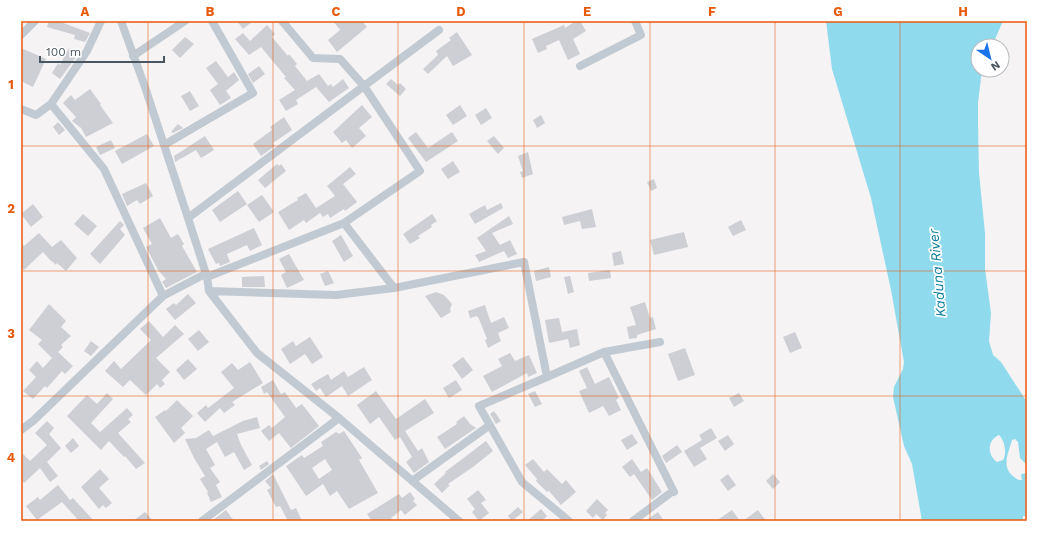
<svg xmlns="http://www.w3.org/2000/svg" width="1048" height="542" font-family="'Work Sans',sans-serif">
  <rect width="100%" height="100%" fill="#f5f3f3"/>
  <path fill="#90daee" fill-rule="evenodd" d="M826,21H1003L992,46H978V70H982L978,103V123L979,173L985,233V269L991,313L989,341L993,355L1001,362L1027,402V465L1020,458L1018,442L1015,439L1012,440C1007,457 1000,470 1019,480H1022L1021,474L1027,473V516H1023V521H922L912,464L904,446L893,397L894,387L903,369L904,362L891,290L871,198L832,69ZM999,435C1005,441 1007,453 1003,460L997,462C987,455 987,440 999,435Z"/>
  <path fill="#cdcfd5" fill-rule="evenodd" d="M49,21H58L90,33L85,42L74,39L75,35L47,27Z
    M237,21H253L243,29Z
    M333,21H362L367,27L337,52L328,40L340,30Z
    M576,21H580L586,31L573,39L580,54L568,60L559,40L546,46L547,49L538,53L532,39L564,25L565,28Z
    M267,25L275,34L272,37L288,56L289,54L297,64L295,66L307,81L319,74L328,86L331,84L333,87L343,79L349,88L329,102L316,87L296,100L298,104L286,111L279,100L295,90L284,78L286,77L261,47L249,55L235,39L243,33L250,41Z
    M457,32L472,55L453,66L447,56L428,74L423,69L438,55L436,51L451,40L449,38Z
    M185,37L194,44L180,58L172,50Z
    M21,48L46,59L33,87L21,81Z
    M69,48L79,53L60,79L52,73L58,63L60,65Z
    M216,61L228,77L234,72L239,80L226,91L231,98L220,105L210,90L218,84L206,68Z
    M259,66L265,74L253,83L248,74Z
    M391,79L398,85L400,83L406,89L400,96L386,84Z
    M90,89L101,104L100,105L113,123L86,137L81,128L72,121L76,117L63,103L71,95L75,100Z
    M190,91L199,106L190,111L181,96Z
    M362,105L372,117L359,128L366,136L352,148L346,140L342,143L333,132Z
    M460,105L467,116L453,125L446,115Z
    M486,108L492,118L481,125L475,115Z
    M541,115L545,123L537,128L533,120Z
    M284,117L292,130L273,143L275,146L261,156L253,144L272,130L270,127Z
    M58,122L65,130L59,135L53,127Z
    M178,124L183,128L173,133L171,132Z
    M416,132L428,148L452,132L458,141L426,162L408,138Z
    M147,134L154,146L122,164L115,151Z
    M205,136L214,150L201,158L196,150L175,162L174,156Z
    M494,136L504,148L498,154L487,141Z
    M111,140L115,148L100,155L96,147Z
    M528,152L533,174L522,178L520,172L523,171L518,156Z
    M453,161L460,172L448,179L441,169Z
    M277,164L279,166L281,164L286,171L265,188L258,180Z
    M350,167L356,174L343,184L357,202L345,211L344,209L330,218L328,214L323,217L320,213L306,223L304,220L289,230L278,212L298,200L297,198L306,193L316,208L335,196L327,186Z
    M654,179L657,188L651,191L647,182Z
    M146,183L153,196L140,204L137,200L127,206L122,194Z
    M238,191L247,204L220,222L212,210Z
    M262,195L274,212L259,222L247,205Z
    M501,203L503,208L475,224L469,214L485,205L487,210Z
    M33,204L43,217L31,227L21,214Z
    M592,209L596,227L582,229L580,221L564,225L562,217Z
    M83,214L97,226L88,236L74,224Z
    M432,214L437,221L431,225L432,227L418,236L420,238L410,244L403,234Z
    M509,216L513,224L492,233L500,245L510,240L517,254L508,258L504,251L479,262L475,255L486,251L477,238Z
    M160,218L171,238L178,234L184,244L182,246L197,272L166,288L162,282L166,279L158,270L146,247L152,244L143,228Z
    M741,220L746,230L733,236L728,227Z
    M120,221L124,225L120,229L125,235L100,264L90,254Z
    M254,228L262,245L250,251L247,245L227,254L230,262L220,266L219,263L216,264L208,249Z
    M684,232L688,247L654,255L650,240Z
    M39,233L52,247L61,240L77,258L66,271L57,263L56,265L52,261H51L43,252L24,270L21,267V242L24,246Z
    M341,235L353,256L344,262L332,241Z
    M621,251L624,264L614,266L612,253Z
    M289,254L304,280L287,288L281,275L286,272L279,259Z
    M549,267L551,277L536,281L534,271Z
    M610,270L611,278L589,281L588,273Z
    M328,271L334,283L325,286L320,274Z
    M264,276L265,287H242V277Z
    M570,276L574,292L568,294L564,277Z
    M436,292L444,295L452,304L450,309L451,312L441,318L425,296Z
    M188,294L196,303L175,320L166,309L174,303L176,305Z
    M645,302L650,318L653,317L656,329L637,335V338L629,339L627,327L636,325L630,307Z
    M49,304L66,321L61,327L71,336L61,345L63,347L58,352L73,366L65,374L62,371L47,388L45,386L33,399L23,391L36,377L29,370L37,361L43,368L52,358L38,344L42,340L29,330Z
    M485,305L491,323L504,317L509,328L498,333L501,341L488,348L485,340L487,339L479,319L477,316L470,318L468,311Z
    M559,318L562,332L577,329L580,345L570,348L568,339L549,343L545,320Z
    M149,321L163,337L175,325L184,334L156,358L170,372L162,380L165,384L160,388L157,384L146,395L130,380L123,387L105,371L114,361L121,369L151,340L140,329Z
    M199,330L209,342L198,351L188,339Z
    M795,332L802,348L790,353L783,337Z
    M310,337L323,357L312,364L305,354L290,364L281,349L293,341L296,346Z
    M91,341L99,347L91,356L84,351Z
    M685,348L695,375L678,381L668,354Z
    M510,353L515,361L529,355L537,373L528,377L527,373L492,392L483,376L502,366L498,359Z
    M463,357L473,370L462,379L452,365Z
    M188,359L197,369L184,380L176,370Z
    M250,362L263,383L232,402L235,405L224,413L220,408L205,422L197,413L206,405L208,408L234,388L221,372L232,363L238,370Z
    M364,367L372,380L348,396L342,386L326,397L320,388L316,391L311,384L328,374L331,380L344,371L348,377Z
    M587,367L595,384L609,377L619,398L616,400L621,410L609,416L603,406L589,413L579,391L587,388L579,371Z
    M273,380L281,394L285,392L296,408L302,404L319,426L291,448L279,433L269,441L261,431L269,425L272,428L285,417L267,392L264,394L261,387Z
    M456,380L462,390L449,398L443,388Z
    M376,391L396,419L425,399L434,413L405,431L418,451L422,448L429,462L414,473L406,462L412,457L400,437L395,440L379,417L370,424L357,405Z
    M535,391L542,404L535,407L528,394Z
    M107,393L113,399L91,423L100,432L127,408L133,415L128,419L131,422L118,433L145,463L136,469L125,456L124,457L109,441L101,450L67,416L87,395L97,404Z
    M739,393L744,401L734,407L729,398Z
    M177,400L193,416L181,428L185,433L174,443L155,417L165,410L166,411Z
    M494,411L501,421L496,424L490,414Z
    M464,416L470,424L476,428L445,449L437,437L457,424L456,422Z
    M257,417L260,428L237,434L241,445L252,465L244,470L234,452L225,457L217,442L206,449L215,465L210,468L220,482L216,485L222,497L211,502L207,493L208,492L200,479L205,476L194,458L185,439L196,438L209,430L213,436L243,421Z
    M47,421L54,428L49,434L61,448L47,462L58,476L50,482L40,468L24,483L21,479V452L30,461L47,445L35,433Z
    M711,428L717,438L700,448L707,459L694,467L684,451L702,440L699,435Z
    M344,431L362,458L359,460L378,493L349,509L337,491L330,496L323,484L306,496L286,466L302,455L304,458L323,446L321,442L336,432L339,434ZM325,459L332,470L319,479L312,468Z
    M632,434L638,443L627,450L621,440Z
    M728,435L734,444L725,451L718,441Z
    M73,438L79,446L71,453L65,446Z
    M486,441L493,451L473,467L448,484L450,485L442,493L434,484L446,473L445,472Z
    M677,445L682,452L666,463L662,456Z
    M533,459L544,472L547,469L562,484L566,480L576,492L561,505L549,491L547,492L536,481L537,479L525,465Z
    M632,459L641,472L647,468L662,492L652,500L634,474L630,477L622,467Z
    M267,461L269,464L261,470L259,466Z
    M100,469L109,479L99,488L112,503L106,508L103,505L99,509L81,487Z
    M273,474L291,510L296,508L302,521H288L280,506L276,507L267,490L271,488L265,481Z
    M728,474L736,485L728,491L720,480Z
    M773,474L780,482L773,489L766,481Z
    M58,485L70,500L73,498L94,521H79L62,502L37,520L26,506L38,497L40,500Z
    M478,490L486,500L481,503L489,513L479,521L472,512L475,509L467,499Z
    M410,492L415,499L413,501L417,505L405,515L401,510L391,518L393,521H372L367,514L399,494L402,498Z
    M597,499L608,510L605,513L607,515L603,520L596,514L593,518L586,511Z
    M518,507L523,512L512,521L508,516Z
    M541,509L547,516L542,521H527Z
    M226,510L234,521H211L213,520Z
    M732,510L740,521H716Z
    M758,510L766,521H743Z
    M145,512L153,521H133Z
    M658,512L664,521H645Z"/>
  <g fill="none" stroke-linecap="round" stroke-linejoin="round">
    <path stroke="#c1cad2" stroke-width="8" d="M121,21L145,87L188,218L207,277L209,291L257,353L339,418L459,521
      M282,21L313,58L340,59L364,86L439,30
      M21,35L35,21
      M133,56L185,21
      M580,66L641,35L635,21
      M51,104L104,169L163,296
      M21,109L36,115L51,104L87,51L101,21
      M164,145L253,93L212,21
      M188,218L364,86L420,171L344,223
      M207,277L344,223L394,288L524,262L547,377L604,352L660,342
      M209,291L336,295L394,288
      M604,352L674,492
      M547,377L479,406L522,482L569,521
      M21,430L33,421L163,296L205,274
      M412,481L490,425
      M202,521L339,418
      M633,521L669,494"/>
  </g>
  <path fill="none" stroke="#e8590c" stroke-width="1" stroke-opacity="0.55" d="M148,21V521M273,21V521M398,21V521M524,21V521M650,21V521M775,21V521M900,21V521M21,146H1027M21,271H1027M21,396H1027"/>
  <g text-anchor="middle" stroke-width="3.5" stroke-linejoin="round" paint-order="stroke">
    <g font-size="14" font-style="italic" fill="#0c7c9b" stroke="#fff">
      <text transform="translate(937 273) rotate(-95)" y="5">Kaduna River</text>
    </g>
  </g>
  <rect width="1048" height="542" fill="none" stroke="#ffffff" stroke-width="44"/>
  <g transform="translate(990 58) rotate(145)"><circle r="19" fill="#ffffff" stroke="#b7bbc0"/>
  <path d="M0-3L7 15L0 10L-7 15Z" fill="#1a73e8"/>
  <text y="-6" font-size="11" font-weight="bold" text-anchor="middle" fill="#4a5661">N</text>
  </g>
  <path d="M40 56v6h124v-6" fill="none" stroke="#4a5661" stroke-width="2"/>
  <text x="46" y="56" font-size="12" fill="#4a5661" stroke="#ffffff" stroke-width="3" paint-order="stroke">100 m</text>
  <rect x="22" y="22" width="1004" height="498" fill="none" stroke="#e8590c" stroke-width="1.5"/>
  <g font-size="13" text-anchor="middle" font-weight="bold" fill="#e8590c">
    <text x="85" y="16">A</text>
    <text x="210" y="16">B</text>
    <text x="336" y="16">C</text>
    <text x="461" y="16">D</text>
    <text x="587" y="16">E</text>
    <text x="712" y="16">F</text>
    <text x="838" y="16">G</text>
    <text x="963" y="16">H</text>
    <text x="11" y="89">1</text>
    <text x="11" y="213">2</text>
    <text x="11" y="338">3</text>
    <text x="11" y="462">4</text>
  </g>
</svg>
